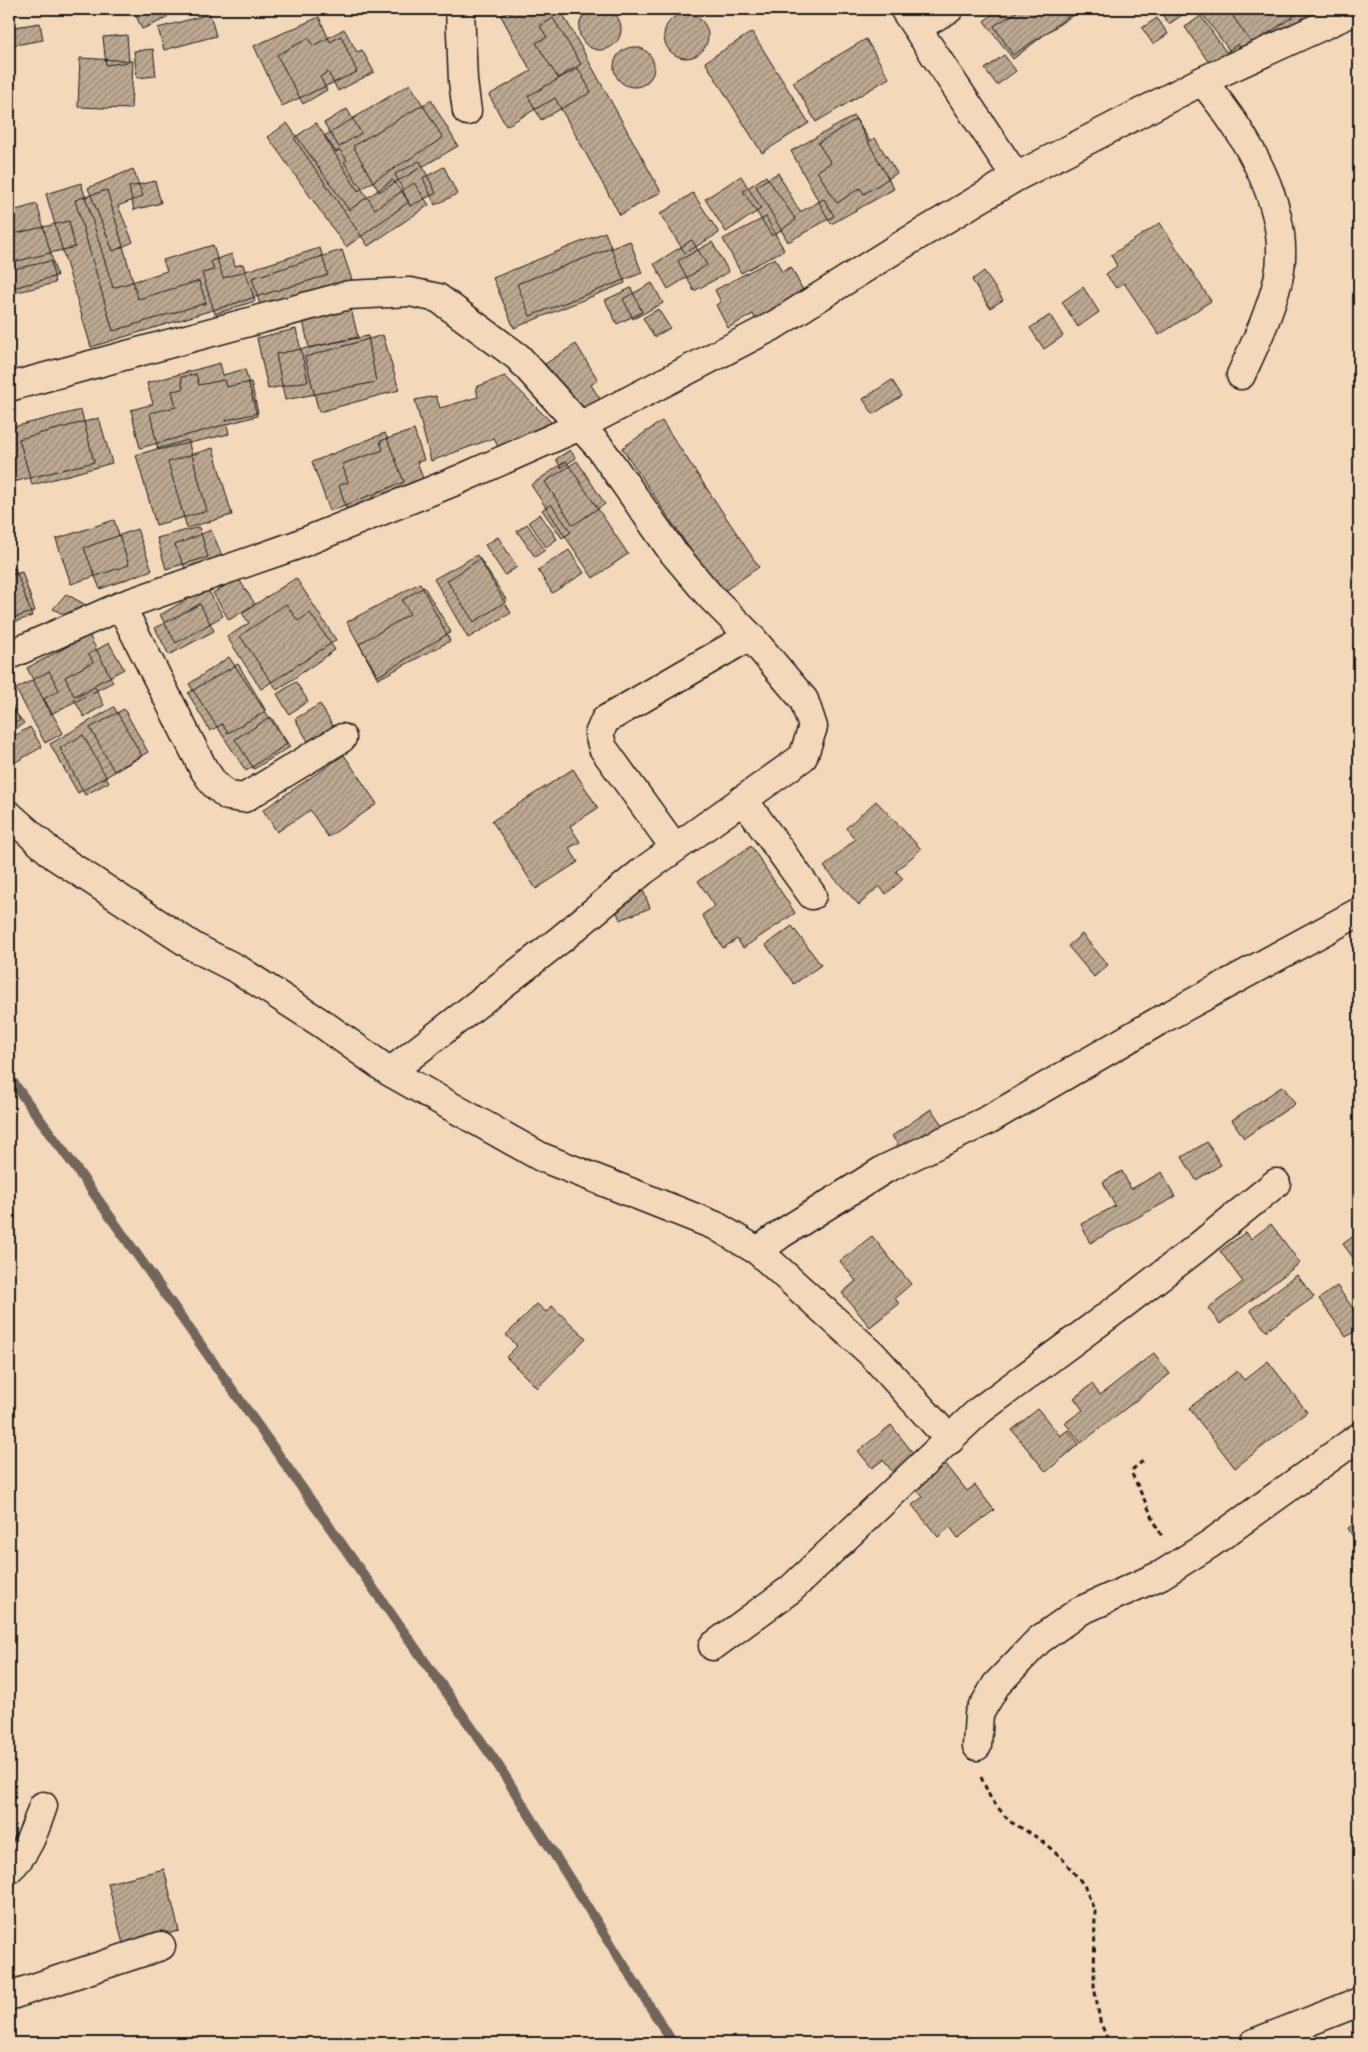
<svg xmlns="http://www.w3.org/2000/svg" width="1368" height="2052" font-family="Mynerve,sans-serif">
  <defs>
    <pattern id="building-hatch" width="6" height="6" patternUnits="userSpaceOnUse" patternTransform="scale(1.25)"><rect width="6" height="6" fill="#bea992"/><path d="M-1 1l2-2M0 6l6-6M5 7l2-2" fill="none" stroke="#9a8976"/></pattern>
  </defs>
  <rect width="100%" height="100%" fill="#f3d8ba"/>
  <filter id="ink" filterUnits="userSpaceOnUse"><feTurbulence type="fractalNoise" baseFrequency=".02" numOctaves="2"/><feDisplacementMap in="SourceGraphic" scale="10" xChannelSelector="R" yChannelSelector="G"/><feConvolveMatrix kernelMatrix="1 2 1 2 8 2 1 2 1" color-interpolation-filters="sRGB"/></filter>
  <g filter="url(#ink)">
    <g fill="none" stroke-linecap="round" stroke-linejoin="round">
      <path stroke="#71665b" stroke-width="10" d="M9,1077L75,1167L498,1765L673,2043"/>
    </g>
    <path fill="url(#building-hatch)" stroke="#1c1c1c" d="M579 29a21 21 0 1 1 42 0a21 21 0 1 1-42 0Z
      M133,9H167L164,10L167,18L142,29Z
      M515,9H560L661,192L620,215L555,98L506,126L489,95L531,71L501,16Z
      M1000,9H1067L1071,14L1013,59L984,21Z
      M1021,9H1080L1081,10L1013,55L994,26Z
      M1158,9H1191L1169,24Z
      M1211,9H1323L1238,62L1203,15Z
      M1228,9H1304L1252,44Z
      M664 36a22 22 0 1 1 44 0a22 22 0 1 1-44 0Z
      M210,14L216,36L164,50L158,28Z
      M1201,16L1226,52L1238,44L1246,55L1217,75L1185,27Z
      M319,17L330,42L341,36L357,72L282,106L254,46Z
      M553,18L581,64L558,78L536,43L547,37L540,26Z
      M1157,18L1168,34L1153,44L1142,28Z
      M40,23L43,40L9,46V28Z
      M344,29L357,52L362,50L374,72L338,91L328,72L320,77L327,90L303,104L277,55L309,38L313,46Z
      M752,32L809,123L762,153L705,62Z
      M127,35L129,62L106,65L103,37Z
      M866,39L889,78L816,122L793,82Z
      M614 67a20 20 0 1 1 40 0a20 20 0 1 1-40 0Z
      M153,49L156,76L137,78L134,51Z
      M1004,55L1016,71L997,85L985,69Z
      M80,58L133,61L131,109L78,107Z
      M578,68L591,92L541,120L528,96Z
      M410,84L443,138L358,191L324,136Z
      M431,100L458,146L379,192L353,146Z
      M347,109L361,133L339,147L324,123Z
      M854,116L894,189L831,224L791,151Z
      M856,119L870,141L875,138L897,173L864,194L860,188L837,203L817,171L831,163L818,143Z
      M287,123L349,210L393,180L409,202L346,247L268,137Z
      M316,123L336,152L340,150L347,160L344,162L375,209L414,183L429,205L368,246L294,138Z
      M420,161L436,193L410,206L395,174Z
      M444,167L457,194L435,205L423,178Z
      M133,169L143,196L118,206L133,242L113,251L88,188Z
      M778,173L800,212L824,199L834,216L788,242L756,186Z
      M741,176L761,209L726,232L705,199Z
      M766,176L796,220L772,236L743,191Z
      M155,181L161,203L134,210L129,187Z
      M81,183L113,288L167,271L163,260L213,245L223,278L320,248L328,275L91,347L46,194Z
      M107,190L138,299L199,281L206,303L113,331L75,200Z
      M693,193L719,233L685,253L660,214Z
      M37,204L57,276L9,289V212Z
      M766,217L784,250L741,273L723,239Z
      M69,221L75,247L9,263V235Z
      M1160,223L1211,301L1159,335L1124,283L1116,288L1106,274L1117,266L1111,255Z
      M605,232L625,283L514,328L493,278Z
      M692,240L707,265L668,289L654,264Z
      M630,241L642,273L530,316L517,284Z
      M712,242L729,272L694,291L678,261Z
      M342,250L352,280L261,308L252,278Z
      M232,254L235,266L243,264L255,301L215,314L202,273L214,270L211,261Z
      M775,258L782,272L791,267L807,298L758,324L753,314L728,328L716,305L721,302L715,290Z
      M51,261L55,283L9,294V270Z
      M984,271L1003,300L990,308L972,280Z
      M652,283L663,303L633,319L623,299Z
      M1083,287L1099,312L1078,327L1062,302Z
      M631,288L642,312L617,324L605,300Z
      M350,305L358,337L309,348L302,316Z
      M658,309L670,328L654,337L643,318Z
      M1050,315L1063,336L1044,349L1030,328Z
      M296,329L308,381L268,389L257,338Z
      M383,335L399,390L319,412L305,357Z
      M368,336L376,382L285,400L276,354Z
      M576,344L598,380L591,385L600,399L576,414L545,364Z
      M220,363L223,375L245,369L257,416L140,448L131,410L153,404L147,383Z
      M196,374L199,385L224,380L226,387L251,382L258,413L226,420L229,434L158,450L150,413L176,407L172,391L183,389L181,377Z
      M505,376L558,429L501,454L494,438L431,461L415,400L436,396L440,408L478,397L476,387Z
      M892,380L902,396L873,414L863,399Z
      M81,410L94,462L9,483V428Z
      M99,418L112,463L32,485L19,439Z
      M662,421L759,567L720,594L622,448Z
      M414,430L424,460L417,462L425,484L347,511L339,485L348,482L342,464L383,450L380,441Z
      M385,433L404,482L330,511L312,462Z
      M188,440L207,511L156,525L136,455Z
      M213,448L232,515L187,528L168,462Z
      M570,450L576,458L561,468L556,459Z
      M566,461L628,554L593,578L531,485Z
      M577,461L605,504L573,525L545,482Z
      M551,504L571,532L562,538L542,510Z
      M540,514L557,539L546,547L529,522Z
      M114,520L129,565L71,584L56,539Z
      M527,524L545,550L535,557L517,531Z
      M199,527L208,557L166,569L157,538Z
      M137,529L152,570L100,589L84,548Z
      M211,530L222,555L186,571L175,545Z
      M498,537L517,567L505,575L485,545Z
      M569,550L584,573L552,593L538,570Z
      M477,555L511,613L468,638L434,579Z
      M480,559L507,601L474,622L447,581Z
      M15,568L32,616L9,624V571Z
      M22,572L35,611L10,619L12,623L9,624V576Z
      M238,578L255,604L229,620L213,593Z
      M296,578L336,640L261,689L227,637L249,623L242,613Z
      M420,583L450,641L378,679L347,622Z
      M424,587L451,632L378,676L359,644L410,614L402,600Z
      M207,588L223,616L176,643L160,615Z
      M66,594L86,605L75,620L53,609Z
      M200,604L214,631L169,655L155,628Z
      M286,604L298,621L310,613L335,650L277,690L240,636Z
      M89,635L113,682L51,714L27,668Z
      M109,643L124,669L74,696L65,677L93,662L89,654Z
      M229,657L287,744L246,771L189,684Z
      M238,664L266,711L228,733L222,724L210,731L188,693Z
      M49,671L59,690L44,699L63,733L45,743L16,689Z
      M296,682L308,701L289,714L277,694Z
      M95,687L104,705L84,717L74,699Z
      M9,700L20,720L9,726Z
      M320,704L334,728L309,743L295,719Z
      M9,705L24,723L9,734Z
      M114,707L142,756L78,793L50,744Z
      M124,709L148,752L114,771L90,728Z
      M271,717L290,747L254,769L235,739Z
      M30,727L42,747L12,764L9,757V739Z
      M83,735L109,782L85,795L60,748Z
      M344,755L377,804L328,837L310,810L277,832L263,810Z
      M573,769L598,808L570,826L580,842L569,848L578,862L536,889L492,821Z
      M876,801L921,849L896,871L903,879L886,894L879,886L859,905L824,867L855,839L846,828Z
      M751,846L795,913L743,948L737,939L723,948L702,915L715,906L698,881Z
      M643,890L650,908L620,920L613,902Z
      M792,926L821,965L794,984L766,945Z
      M1082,934L1108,965L1094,977L1068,946Z
      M1283,1086L1295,1104L1244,1138L1232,1120Z
      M931,1109L945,1129L906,1157L892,1136Z
      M1207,1142L1221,1165L1196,1180L1182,1157Z
      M1122,1171L1131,1189L1162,1172L1175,1197L1090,1243L1081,1224L1115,1206L1103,1182Z
      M1271,1224L1300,1263L1220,1324L1208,1308L1243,1282L1220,1251L1246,1232L1251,1239Z
      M1359,1232V1266L1343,1244Z
      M872,1236L911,1284L895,1298L899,1304L870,1327L842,1293L856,1281L840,1261Z
      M1297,1275L1314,1297L1266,1331L1250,1310Z
      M1337,1286L1359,1317V1328L1346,1337L1319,1299Z
      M537,1304L546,1312L552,1306L586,1338L537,1388L506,1357L517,1346L506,1335Z
      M1154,1353L1170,1374L1081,1443L1065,1423L1083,1410L1074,1398L1092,1384L1100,1395Z
      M1268,1361L1307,1412L1235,1468L1189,1408L1237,1371L1244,1380Z
      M1038,1409L1060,1436L1068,1430L1079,1444L1046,1472L1012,1430Z
      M891,1425L917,1458L895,1475L883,1460L872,1468L858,1451Z
      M945,1463L967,1491L975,1485L994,1510L958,1538L950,1527L938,1537L912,1505L923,1497L915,1488Z
      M1359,1521V1548L1348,1528Z
      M164,1869L179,1931L123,1944L108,1883Z"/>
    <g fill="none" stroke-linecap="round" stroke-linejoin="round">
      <defs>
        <path id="minor" d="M460,9L463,81L467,111
          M904,9L1016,177
          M917,27L949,9
          M1202,81C1245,132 1294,211 1278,280C1270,313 1255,344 1241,375
          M9,387L349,295L410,292L438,298L518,357L600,448L672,551L709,595L750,636L804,700L813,727L803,757L643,871L561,939L390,1072
          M121,606L203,768L214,784L228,796L244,798L342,738
          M9,655L121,606L294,546L458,480L580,426L773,326L897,248L1016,177L1202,81L1359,9
          M743,799L812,895
          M9,815L55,856L194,947L239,970L324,1025L390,1072L541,1157L716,1226L758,1251L872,1354L950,1440
          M675,848L603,748L599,734L605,720L750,636
          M758,1251L781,1234L885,1169L988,1120L1157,1022L1359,912
          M713,1646L791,1589L979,1411L1125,1303L1194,1250L1276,1183
          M977,1746L979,1714L996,1685L1039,1640L1080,1611L1161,1575L1210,1544L1359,1437
          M9,1869C28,1852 35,1829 43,1806
          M9,1996L161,1946
          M1254,2043L1359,2002"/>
      </defs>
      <use href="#minor" stroke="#1c1c1c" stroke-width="31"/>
      <path stroke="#1c1c1c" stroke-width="3" stroke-dasharray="5 4" stroke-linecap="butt" d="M1143,1461L1133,1469L1132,1474L1163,1539
        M981,1777L991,1799L1009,1821L1038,1838L1060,1856L1084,1885L1095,1912L1094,1986L1100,2021L1109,2043"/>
      <use href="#minor" stroke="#f3d8ba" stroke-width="28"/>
    </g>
  </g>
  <rect width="1368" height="2052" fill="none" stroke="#f3d8ba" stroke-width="30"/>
  <rect x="15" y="15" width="1338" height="2022" fill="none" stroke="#1c1c1c" stroke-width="2" filter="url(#ink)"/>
</svg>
